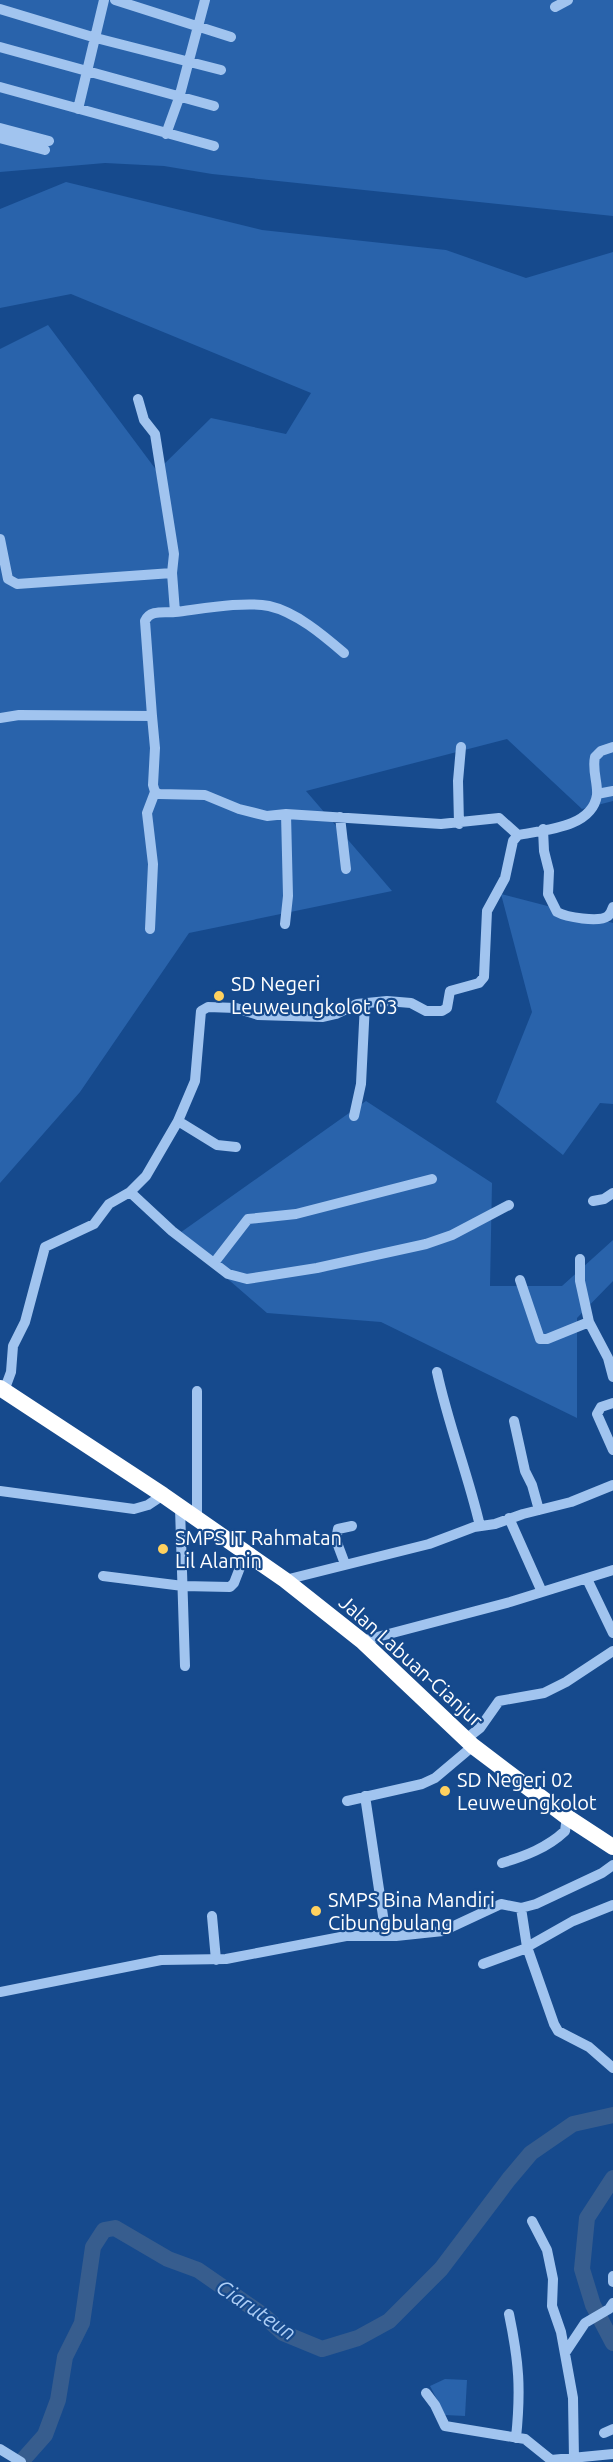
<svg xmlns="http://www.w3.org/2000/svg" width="613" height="2462" font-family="Ubuntu,sans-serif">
  <rect width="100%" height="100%" fill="#164a8d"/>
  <path fill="#2963ab" d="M0,0H613V216L212,174L164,166L105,163L0,172Z
    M66,182L262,230L446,250L526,278L613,252V801L582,809L507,739L306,791L392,891L189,933L80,1092L0,1183V349L48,325L157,471L211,418L286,434L311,393L71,294L0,308V209Z
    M501,894L613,923V1104L600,1103L563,1155L496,1102L532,1012Z
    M366,1101L492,1183L490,1286H562L613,1240V1281L577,1318V1418L381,1322L267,1313L177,1235Z
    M445,2379L467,2380L465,2416L445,2415L430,2386Z"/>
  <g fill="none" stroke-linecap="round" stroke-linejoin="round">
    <path stroke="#375d8e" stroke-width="16" d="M613,2178L587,2218L582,2269L593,2305L613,2343
      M21,2462L45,2435L58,2400L65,2357L82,2323L93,2247L104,2230L115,2228L168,2259L198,2270L263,2315L283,2333L322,2349L358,2338L389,2321L441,2269L509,2179L531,2153L573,2124L613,2115"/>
    <path stroke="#a1c4ef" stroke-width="10" d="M115,0L231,37
      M555,7L568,0
      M0,9L96,38L221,70
      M0,47L214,106
      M0,87L214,146
      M78,109L104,0
      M0,128L49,141
      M166,134L179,98L205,0
      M0,138L45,150
      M138,399L144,420L155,434L174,554L172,573L175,612C165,613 150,609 145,621L152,716
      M0,539L8,579L17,584L172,573
      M175,612C201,609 244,601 269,606C296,612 323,635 344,653
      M0,718L19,715L152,716L155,748L153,785L155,792L159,794L205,795L239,809L267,816L286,814L441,824L499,818L518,835
      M597,794L613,791
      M340,817L346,869
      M459,824L458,781L461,747
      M543,829L544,851L549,871L548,894L557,912C566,917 599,923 608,916C610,914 612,910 613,907
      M285,924L288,896L286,814
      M150,929L153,864L147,813L155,792
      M354,1116L361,1084L365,1003
      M178,1121L217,1145L236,1147
      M130,1192L172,1231L228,1274L247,1279L317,1268L426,1244L452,1235L509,1205
      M593,1201L604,1199L613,1193
      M580,1259V1281L589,1322L608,1358L613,1377
      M214,1263L248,1219L296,1214L432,1179
      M520,1280L540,1339H547L589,1322
      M437,1372C448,1424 468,1474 480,1526
      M4,1391L11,1372L13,1346L25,1322L45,1247L94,1224L109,1204L130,1192L146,1176L178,1121L195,1081L201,1011L208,1007L236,1008L258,1015L323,1017L336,1014L357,1004L387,1001L411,1003L426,1011H442L447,1008L450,991L479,983L484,977L487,911L505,878L513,841L518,835C544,830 592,828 597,795C598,783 592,770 595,757L601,751L613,747
      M197,1391V1519
      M613,1403L601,1407L597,1414L613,1450
      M514,1421L525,1471L532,1485L539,1510
      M0,1491L134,1509L148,1505L163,1495
      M180,1508L185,1666
      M509,1518L542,1592
      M345,1564L336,1540L338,1529L352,1526
      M103,1576L183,1586L230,1587L234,1583L246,1552
      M587,1579L613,1633
      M285,1580L429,1544L474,1527L495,1524L523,1514L571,1502L613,1485
      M362,1641L510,1602L613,1570
      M466,1739L480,1728L499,1701L544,1693L566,1682L613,1651
      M365,1796L386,1936
      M347,1801L422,1784L435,1778L473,1746
      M502,1863C525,1856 547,1848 565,1831L567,1817
      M521,1908L527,1947L554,2024L558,2031L589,2047L613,2068
      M212,1916L216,1960
      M527,1947L573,1921L613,1905
      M483,1964L527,1948
      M0,1992L161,1960L226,1959L346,1936H396L443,1931L501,1904L521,1908L536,1904L602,1873L613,1865
      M532,2221L547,2250L553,2279L552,2306L561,2332L573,2398L574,2459
      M613,2276V2282
      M509,2314C519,2362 521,2389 516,2438
      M565,2353L585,2323L609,2309L613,2303
      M426,2393L435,2405L445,2426L525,2439L551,2460L613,2454
      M604,2433L613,2429
      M0,2449L21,2462"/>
    <path stroke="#fff" stroke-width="16" d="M0,1388L163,1495L285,1580L362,1641L473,1746L567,1817L613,1847"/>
  </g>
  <g fill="#ffd15f" stroke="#164a8d" stroke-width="2">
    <circle cx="219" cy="996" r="6"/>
    <circle cx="163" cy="1549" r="6"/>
    <circle cx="445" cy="1791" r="6"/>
    <circle cx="316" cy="1911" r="6"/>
  </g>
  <g text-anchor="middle" stroke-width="4.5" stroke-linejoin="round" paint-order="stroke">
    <g font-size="20" fill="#fff" stroke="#164a8d" text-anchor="start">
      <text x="231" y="991">SD Negeri<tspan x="231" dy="23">Leuweungkolot 03</tspan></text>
      <text x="175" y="1545">SMPS IT Rahmatan<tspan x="175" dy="23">Lil Alamin</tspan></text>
      <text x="457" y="1787">SD Negeri 02<tspan x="457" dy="23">Leuweungkolot</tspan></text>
      <text x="328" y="1907">SMPS Bina Mandiri<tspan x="328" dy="23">Cibungbulang</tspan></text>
    </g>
    <g font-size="20" fill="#fff" stroke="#164a8d">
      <text transform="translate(411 1661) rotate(42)" y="7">Jalan Labuan-Cianjur</text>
    </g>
    <g font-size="21" font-style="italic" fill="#adcef6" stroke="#164a8d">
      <text transform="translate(256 2310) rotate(34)" y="7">Ciaruteun</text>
    </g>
  </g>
</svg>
